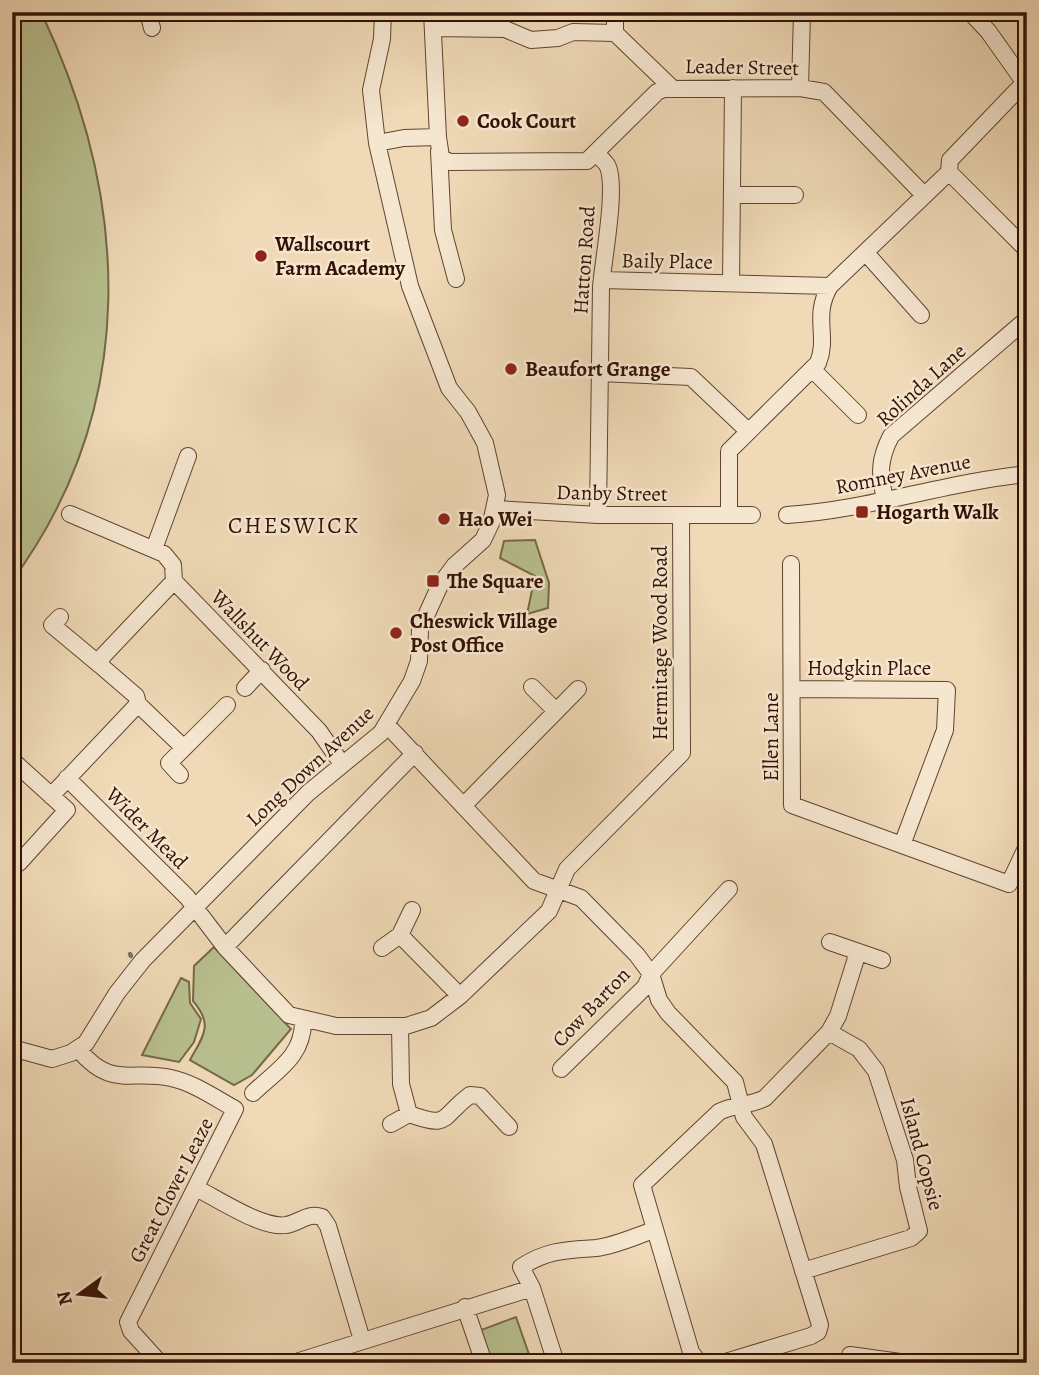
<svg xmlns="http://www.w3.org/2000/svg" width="1039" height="1375" font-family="Alegreya,serif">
  <rect width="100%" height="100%" fill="#efd9b6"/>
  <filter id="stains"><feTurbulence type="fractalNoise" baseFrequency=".00286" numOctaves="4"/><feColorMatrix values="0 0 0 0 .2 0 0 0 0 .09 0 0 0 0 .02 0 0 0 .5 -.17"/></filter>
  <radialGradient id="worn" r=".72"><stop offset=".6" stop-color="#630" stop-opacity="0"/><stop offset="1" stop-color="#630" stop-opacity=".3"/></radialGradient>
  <path fill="#b8bf8e" stroke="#766848" stroke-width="2" d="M12,12H41C131,201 140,407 12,581Z
    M535,540L549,583L548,608L527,614L535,576L500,558L504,541Z
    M214,947L291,1029L252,1075L234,1085L190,1060C203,1036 214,1025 193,1001L194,966Z
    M181,978L189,982L190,1003L201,1019L194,1042L179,1062L142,1055Z
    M516,1317L532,1363H492L481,1330Z"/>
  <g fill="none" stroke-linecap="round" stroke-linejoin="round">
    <path stroke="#717668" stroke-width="4.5" d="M130,954L131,956"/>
    <defs>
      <path id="minor" d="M148,12L152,28
        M615,12V33L671,87
        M970,12L988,31L1027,86
        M433,28L505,29L531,40L558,38L573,32L615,33
        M800,88L802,12
        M438,137L441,157L449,162L587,161L657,92L664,89L800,88L824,92L924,195
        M377,143L404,138L438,137L432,12
        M439,151L443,230L456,279
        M597,154C600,158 606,162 608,167C617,189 603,261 601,287L598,515
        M949,172L950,160L1024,83
        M949,172L1027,250
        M733,195H795
        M866,253L921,315
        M602,280L830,286
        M731,283L733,88
        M813,370L858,415
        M600,373L691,377L748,431
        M885,499C879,474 879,459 891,436L1027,319
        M495,509L598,515H752
        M70,514L164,554L173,565L174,581L319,731L342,764
        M729,515V451L818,363C829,336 812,316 830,286L949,172
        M787,515C868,510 946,482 1027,474
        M154,549L188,456
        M791,564L792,805L1009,884L1027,846
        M60,617L52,625L100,665
        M532,687L556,711
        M245,688L262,670
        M792,689L947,690L945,730L902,845
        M138,704L184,748
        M387,725L534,881L581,898L637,955L651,974L659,1000L668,1013L735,1082L744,1117L764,1144L820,1325L818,1332L811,1336L722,1363
        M12,760L67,810L19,863
        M180,775L169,763L227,705
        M67,778L187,897L225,947L289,1015L336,1026H406L431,1018L460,996L549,911L567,869L682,753L681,515
        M51,796L138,704L136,696L100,665L102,657L174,581
        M463,806L578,689
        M400,935L460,996
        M830,942L882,960
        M225,947L415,753
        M382,948L400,935L412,910
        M400,1026L401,1084L409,1114
        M12,1048L52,1059L71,1053L86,1043L117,993L143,960L308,793L381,733L412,681L419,661L420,629L440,585L454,566L483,540L491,523L497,495L485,443L468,412L449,388L410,286L377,143L371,90L382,39L383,12
        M78,1049C112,1090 130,1069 171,1078C194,1083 215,1098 235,1109L128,1322L131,1331L160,1363
        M561,1069L645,987L651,974L729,889
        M253,1093C277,1070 304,1056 303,1020
        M391,1124L409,1114C451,1129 439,1118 470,1095L480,1096L509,1127
        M196,1188C218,1199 263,1229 286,1225C300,1223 307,1212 322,1217L328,1226L362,1340
        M803,1271L911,1238L919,1231L908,1187L905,1160L876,1071L859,1049L829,1032
        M532,1288L556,1363
        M465,1307L484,1363
        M850,1355L907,1363
        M293,1363L532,1288L521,1267C547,1250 566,1250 596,1248C615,1246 636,1236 654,1230
        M699,1363L691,1352L642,1185L719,1112C734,1104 750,1106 765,1098L829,1032L838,1016L858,952"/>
    </defs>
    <use href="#minor" stroke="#624330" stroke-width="18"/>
    <use href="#minor" stroke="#f5e6d0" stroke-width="16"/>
  </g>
  <g fill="#8f2418" stroke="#f5e6d0" stroke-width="2.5">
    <circle cx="463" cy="121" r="7"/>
    <circle cx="261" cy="256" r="7"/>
    <circle cx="511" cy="369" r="7"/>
    <rect x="855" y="505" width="14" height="14" rx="3.5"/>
    <circle cx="444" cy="519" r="7"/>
    <rect x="426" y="574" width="14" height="14" rx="3.5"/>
    <circle cx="396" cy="633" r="7"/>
  </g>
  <g text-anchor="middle" stroke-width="5" stroke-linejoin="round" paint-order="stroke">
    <g font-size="21" fill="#331103" stroke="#f5e6d0">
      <text transform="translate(742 67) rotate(1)" y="7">Leader Street</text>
      <text transform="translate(584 260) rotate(-86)" y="7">Hatton Road</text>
      <text transform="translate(667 261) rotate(1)" y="7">Baily Place</text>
      <text transform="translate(921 385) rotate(-42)" y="7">Rolinda Lane</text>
      <text transform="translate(903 474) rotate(-11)" y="7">Romney Avenue</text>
      <text transform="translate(612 493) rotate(1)" y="7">Danby Street</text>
      <text transform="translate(260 640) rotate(46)" y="7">Wallshut Wood</text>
      <text transform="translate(660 643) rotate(-90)" y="7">Hermitage Wood Road</text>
      <text x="869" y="675">Hodgkin Place</text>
      <text transform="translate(771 737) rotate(-90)" y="7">Ellen Lane</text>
      <text transform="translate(310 766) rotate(-43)" y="7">Long Down Avenue</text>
      <text transform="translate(147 828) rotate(45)" y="7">Wider Mead</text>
      <text transform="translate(591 1007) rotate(-46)" y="7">Cow Barton</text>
      <text transform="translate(922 1154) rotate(75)" y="7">Island Copsie</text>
      <text transform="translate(171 1190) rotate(-63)" y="7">Great Clover Leaze</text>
    </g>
    <g font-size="21" font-weight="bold" fill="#331103" stroke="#f5e6d0" text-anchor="start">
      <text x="477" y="128">Cook Court</text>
      <text x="275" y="251">Wallscourt<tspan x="275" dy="24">Farm Academy</tspan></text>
      <text x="525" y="376">Beaufort Grange</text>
      <text x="876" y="519">Hogarth Walk</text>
      <text x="458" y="526">Hao Wei</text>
      <text x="447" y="588">The Square</text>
      <text x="410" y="628">Cheswick Village<tspan x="410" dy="24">Post Office</tspan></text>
    </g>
    <g font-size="23" letter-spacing="2" fill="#331103" stroke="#f5e6d0">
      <text x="294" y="533">CHESWICK</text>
    </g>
  </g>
  <rect width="1039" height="1375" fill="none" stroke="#efd9b6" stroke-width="42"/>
  <rect x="14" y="14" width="1011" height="1347" fill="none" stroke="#331103" stroke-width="3.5"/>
  <rect x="21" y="21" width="997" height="1333" fill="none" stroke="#331103" stroke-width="2"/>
  <g transform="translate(80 1294) rotate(255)" stroke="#f5e6d0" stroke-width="5" paint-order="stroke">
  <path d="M0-5L12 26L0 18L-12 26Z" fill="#331103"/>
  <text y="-10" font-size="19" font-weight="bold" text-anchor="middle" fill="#331103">N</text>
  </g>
  <rect width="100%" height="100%" filter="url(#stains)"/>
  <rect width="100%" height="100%" fill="url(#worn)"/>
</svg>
